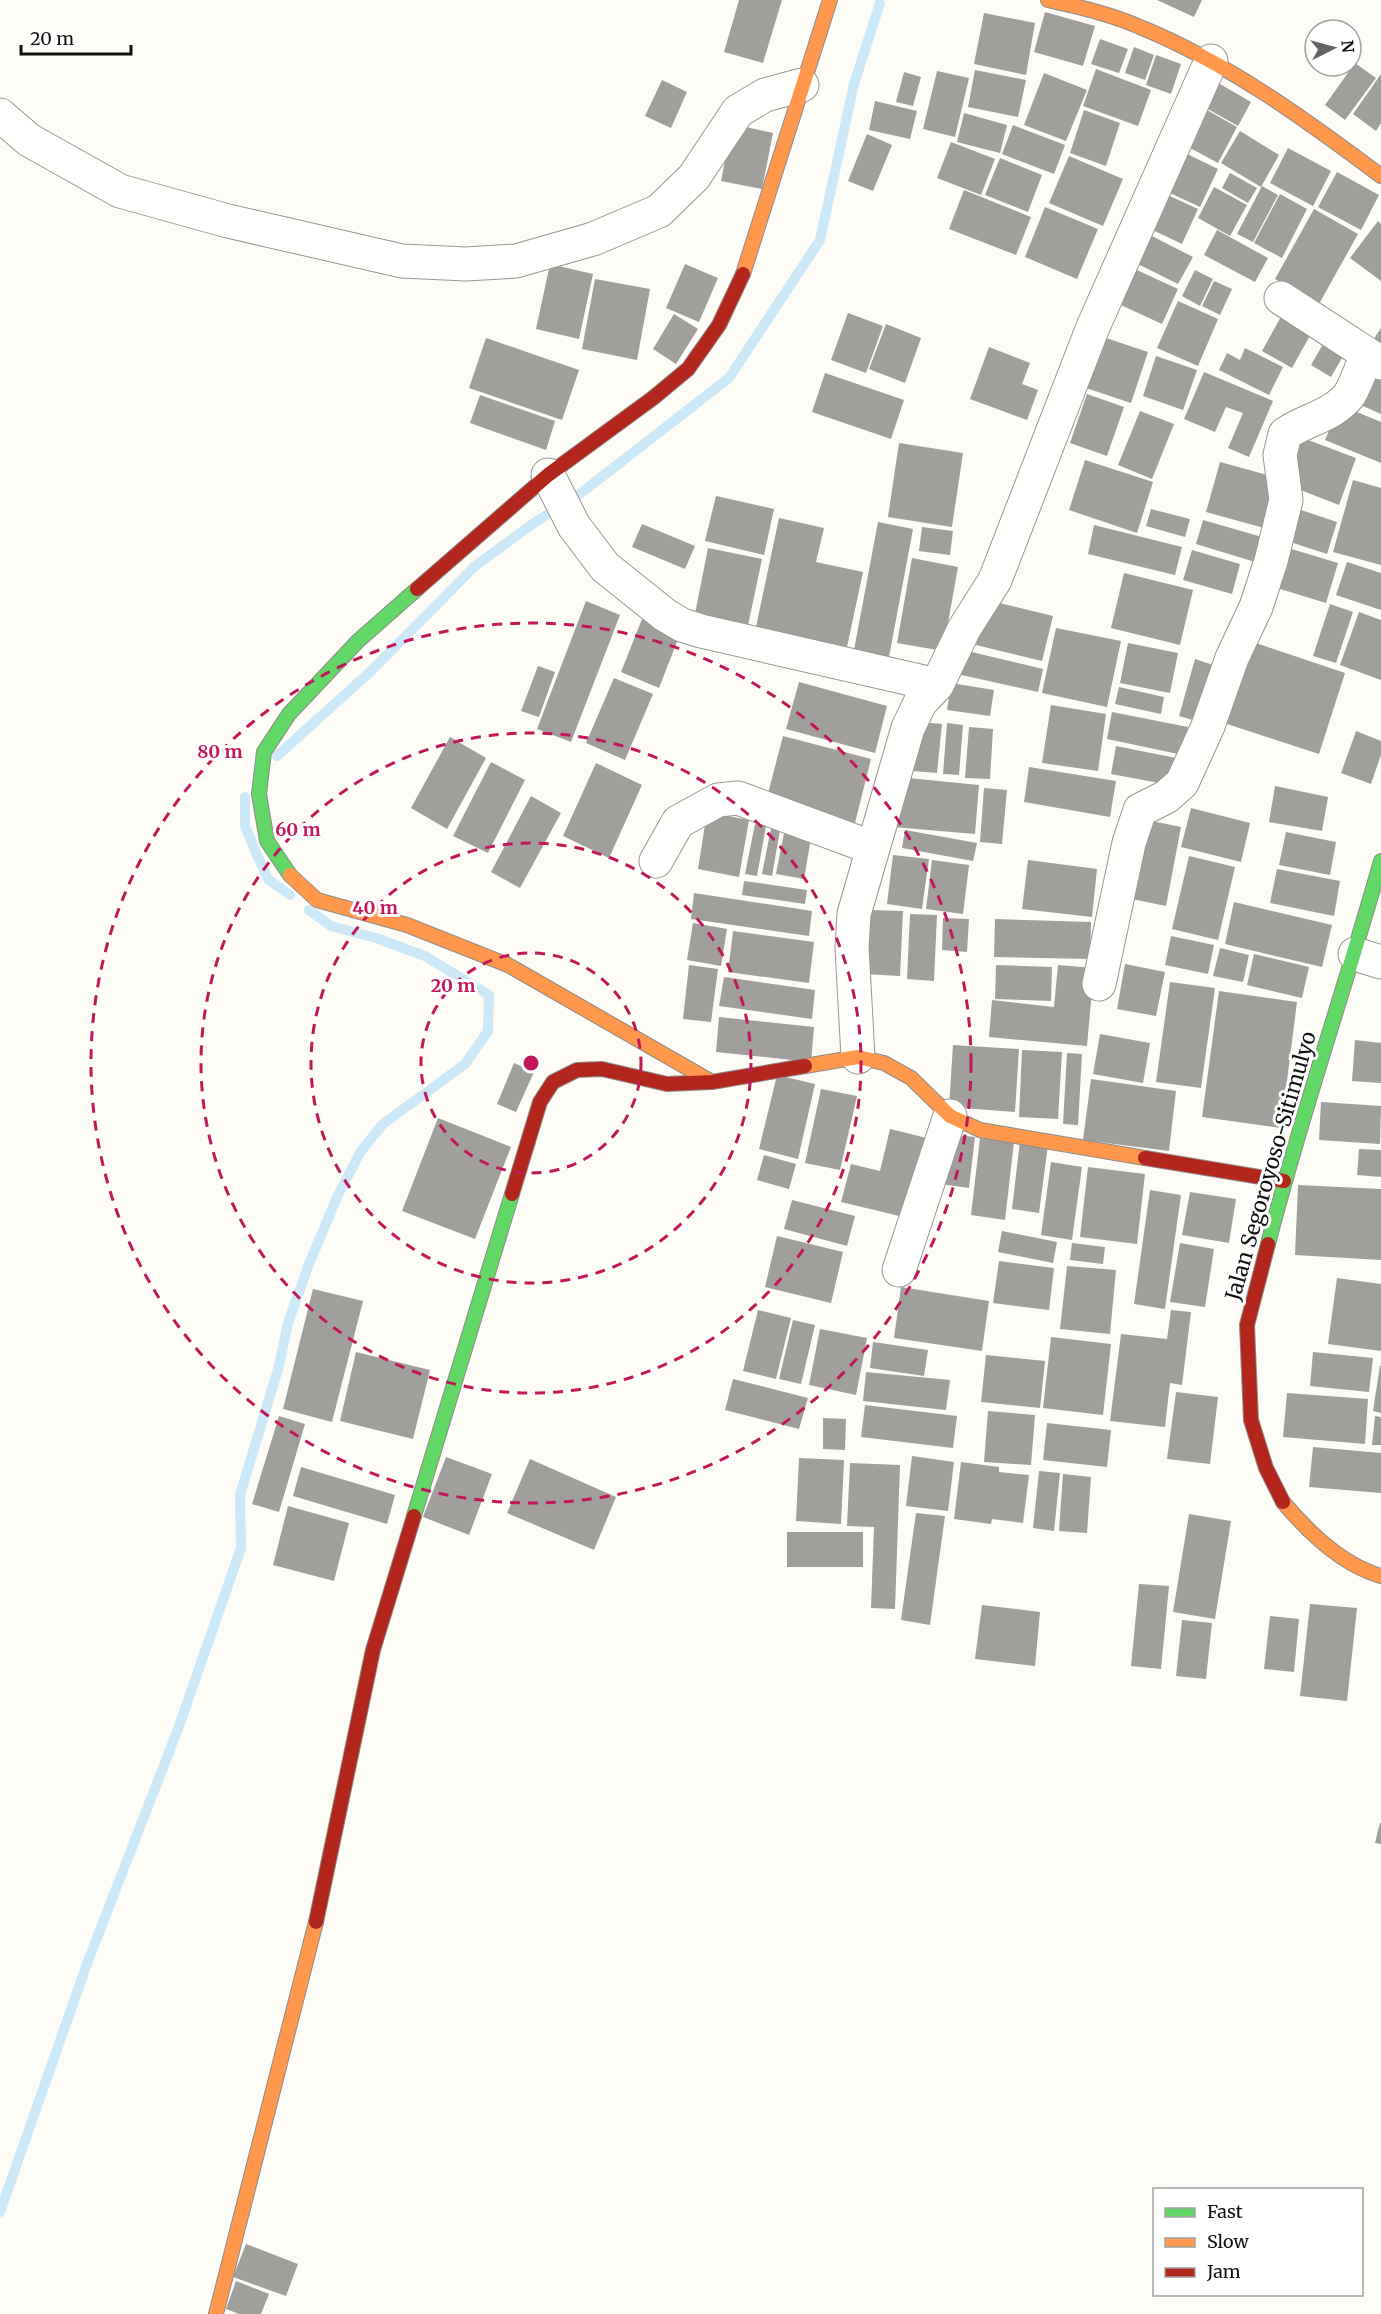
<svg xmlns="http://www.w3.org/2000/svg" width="1381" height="2314" font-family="Merriweather,serif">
  <rect width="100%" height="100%" fill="#fdfcf7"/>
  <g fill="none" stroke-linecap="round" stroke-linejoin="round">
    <path stroke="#cde8f7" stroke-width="10" d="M277,756L370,672L475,566L531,525L581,493L729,378L820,240L854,84L880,3
      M245,797V826L256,853L268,879L290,895
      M0,2212L88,1961L178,1729L241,1548L240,1495L279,1366L288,1323L309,1264L338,1195L361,1151L383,1124L465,1064L488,1031L489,995L425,956L376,938L331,926L309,910"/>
  </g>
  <path fill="#a19f9c" d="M739,0H782L763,63L724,52Z
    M1157,0H1202L1194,17Z
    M1045,12L1095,26L1083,66L1034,52Z
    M984,13L1035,23L1026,75L974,64Z
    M1100,39L1128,49L1119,73L1091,64Z
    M1134,47L1154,55L1145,80L1125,73Z
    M1156,55L1181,64L1171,94L1146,85Z
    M1355,63L1376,78L1345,120L1325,105Z
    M1096,69L1151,90L1138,126L1083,106Z
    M975,70L1026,80L1018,117L968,107Z
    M937,71L969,78L955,137L923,129Z
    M904,72L921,77L913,106L896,102Z
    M1044,73L1087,90L1066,141L1024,125Z
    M1381,74V123L1376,131L1353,114Z
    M662,80L687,92L671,128L645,116Z
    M1213,80L1251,102L1238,126L1199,104Z
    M875,101L917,111L910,139L869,130Z
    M1198,105L1237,127L1218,163L1179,142Z
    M1084,110L1120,123L1106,166L1070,153Z
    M964,113L1007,125L1000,153L957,142Z
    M732,124L773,133L762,189L721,181Z
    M1013,125L1065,145L1054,174L1002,154Z
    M1240,131L1279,155L1261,187L1221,163Z
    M867,134L892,145L873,191L848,181Z
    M951,142L995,159L981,195L937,178Z
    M1288,148L1331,171L1313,206L1270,183Z
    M1177,149L1218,169L1200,207L1159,188Z
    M1069,156L1123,179L1103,226L1049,203Z
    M1000,158L1042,175L1028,212L985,195Z
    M1337,172L1379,195L1361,230L1318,207Z
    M1230,173L1257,188L1248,203L1222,188Z
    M1262,186L1278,195L1253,242L1237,234Z
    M1214,187L1247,205L1230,236L1198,218Z
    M964,190L1031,217L1016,255L949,229Z
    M1159,191L1198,209L1182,244L1142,225Z
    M1280,194L1307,209L1282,258L1254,243Z
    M1045,207L1098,229L1077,279L1025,257Z
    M1314,209L1358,234L1319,304L1275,279Z
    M1378,221L1381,224V281L1350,258Z
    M1217,230L1268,258L1255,282L1204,255Z
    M1142,231L1193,257L1178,284L1128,259Z
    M550,264L593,274L579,339L536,329Z
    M685,264L718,278L699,322L666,308Z
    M1126,265L1178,289L1162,324L1110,300Z
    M1195,270L1213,279L1200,306L1182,296Z
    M595,279L650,289L637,360L582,349Z
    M1214,281L1232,289L1220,315L1202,306Z
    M1178,301L1218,319L1198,366L1157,348Z
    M848,313L883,326L866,373L831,360Z
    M1283,313L1313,330L1292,368L1262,351Z
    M674,314L698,329L676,364L653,349Z
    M886,324L921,338L905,383L869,369Z
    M1381,328V358L1367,349Z
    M1094,334L1148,352L1131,403L1077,385Z
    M486,338L579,370L562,420L469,388Z
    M1326,339L1346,351L1331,377L1311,365Z
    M989,347L1030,363L1022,384L1038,390L1027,420L970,399Z
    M1245,348L1283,367L1269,395L1219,370L1227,353L1240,360Z
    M1156,356L1197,370L1183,410L1143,396Z
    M1369,367L1381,372V414L1354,402Z
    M1204,372L1273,401L1249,457L1228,448L1243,413L1226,407L1215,432L1184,419Z
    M825,373L904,400L891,439L812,412Z
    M1087,394L1124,407L1107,456L1070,443Z
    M480,395L555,421L546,450L470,423Z
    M1340,405L1381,422V463L1325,440Z
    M1140,411L1174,424L1152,479L1118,465Z
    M1303,438L1356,458L1339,505L1285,484Z
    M899,443L963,453L952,527L888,517Z
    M1085,460L1153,482L1137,533L1069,510Z
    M1220,462L1278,478L1264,528L1206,512Z
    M1353,480L1381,488V565L1333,552Z
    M716,496L774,509L764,555L705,541Z
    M1151,509L1190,519L1185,537L1146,526Z
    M1298,509L1337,522L1327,554L1287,541Z
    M779,518L824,528L816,562L863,572L847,647L756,627Z
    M1203,520L1262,537L1255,562L1196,544Z
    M878,522L913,529L889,657L854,650Z
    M642,524L695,546L685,569L632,547Z
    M1094,525L1182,547L1175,575L1088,554Z
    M922,527L953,531L950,555L919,551Z
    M708,548L762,559L747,630L694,619Z
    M1288,548L1338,563L1326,603L1277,588Z
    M1192,550L1240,564L1232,594L1183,580Z
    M912,558L958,567L943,651L897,643Z
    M1347,562L1381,573V610L1336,595Z
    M1124,573L1193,590L1180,645L1111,628Z
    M987,600L1053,616L1042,661L976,645Z
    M586,601L620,615L571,742L537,729Z
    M1330,604L1353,612L1336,663L1313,656Z
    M1359,612L1381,620V680L1340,665Z
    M642,619L680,634L659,688L621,672Z
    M1056,628L1121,641L1107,707L1042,693Z
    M1250,641L1345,673L1319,754L1224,723Z
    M1128,643L1178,653L1170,693L1120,683Z
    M963,650L1043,669L1038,692L957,674Z
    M1195,659L1222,668L1206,724L1179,716Z
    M538,666L555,672L539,717L521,711Z
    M614,678L653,694L625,760L586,743Z
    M799,682L887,706L875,753L786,729Z
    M951,683L994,690L990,716L947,710Z
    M1119,687L1164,697L1161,714L1115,704Z
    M1051,705L1106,714L1098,771L1042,763Z
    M1112,712L1188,727L1183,755L1107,739Z
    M919,722L942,724L937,773L913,771Z
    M947,723L963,725L959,775L943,774Z
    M969,727L993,729L990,779L965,778Z
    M1356,731L1381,741V755L1371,784L1341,773Z
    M783,736L871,759L855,823L766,801Z
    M450,737L486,758L447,829L411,808Z
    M1116,746L1176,758L1170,785L1111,774Z
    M491,762L525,780L488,853L453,836Z
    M596,763L642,785L609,858L563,836Z
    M1029,767L1116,781L1110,817L1024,802Z
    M898,777L979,785L975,834L893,827Z
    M1275,786L1328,797L1322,831L1269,822Z
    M984,788L1007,790L1002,844L980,842Z
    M531,796L561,813L520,888L491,872Z
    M1191,808L1250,823L1241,862L1181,847Z
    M707,812L749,820L739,877L698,869Z
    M1147,820L1181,827L1166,906L1132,899Z
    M755,824L766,826L757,876L745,874Z
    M771,828L780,830L772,876L762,874Z
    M905,830L977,843L973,861L902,848Z
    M1286,832L1336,842L1330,875L1279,865Z
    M784,833L811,838L804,879L776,874Z
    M893,855L929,859L922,909L887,904Z
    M1189,856L1235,867L1218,940L1172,929Z
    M932,860L969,865L963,914L926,909Z
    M1028,860L1097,869L1092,917L1022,909Z
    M1277,869L1340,881L1334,916L1270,903Z
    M744,881L807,890L805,904L742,895Z
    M694,893L812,911L809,936L691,919Z
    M1234,902L1332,925L1322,967L1225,944Z
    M867,910L903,911L900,976L864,974Z
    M910,914L937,915L934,981L907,979Z
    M943,918L969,919L967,952L942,950Z
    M995,919L1091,922L1090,959L994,957Z
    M693,923L727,929L721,966L687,960Z
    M733,931L814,942L809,983L728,972Z
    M1171,936L1214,945L1208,974L1165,965Z
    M1220,948L1249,955L1243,982L1213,976Z
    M1254,954L1309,967L1302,998L1247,985Z
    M1125,964L1165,972L1156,1016L1117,1009Z
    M689,965L718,969L711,1022L683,1019Z
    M996,965L1052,967L1051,1001L995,999Z
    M1058,965L1094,968L1087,1046L989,1037L992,1000L1054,1007Z
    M724,977L815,990L812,1019L719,1006Z
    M1170,982L1215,988L1201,1088L1156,1082Z
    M1219,991L1297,1002L1281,1128L1202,1117Z
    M719,1017L814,1027L811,1062L716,1052Z
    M1100,1034L1150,1043L1143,1083L1093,1074Z
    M1355,1040L1381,1043V1083L1352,1081Z
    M953,1045L1019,1049L1015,1112L949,1107Z
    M1022,1050L1062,1052L1058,1119L1019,1117Z
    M1067,1053L1082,1054L1078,1125L1063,1124Z
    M514,1063L534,1072L516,1112L497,1104Z
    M777,1075L815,1084L798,1159L759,1149Z
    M1091,1079L1176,1091L1169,1151L1083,1140Z
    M821,1089L857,1096L840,1170L805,1163Z
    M1321,1102L1381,1106L1380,1144L1319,1140Z
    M438,1118L511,1147L475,1239L402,1211Z
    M890,1129L931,1139L912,1219L841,1202L851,1164L880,1171Z
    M947,1134L975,1137L969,1188L940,1184Z
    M980,1138L1014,1142L1005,1220L971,1215Z
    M1020,1141L1048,1145L1039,1213L1012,1209Z
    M1359,1149L1381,1150V1177L1357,1175Z
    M764,1155L796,1164L789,1189L757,1180Z
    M1051,1162L1082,1167L1072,1240L1041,1235Z
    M1088,1167L1145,1174L1137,1244L1080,1237Z
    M1298,1185L1381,1189V1260L1295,1255Z
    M1150,1190L1181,1195L1165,1309L1134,1304Z
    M1190,1192L1236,1199L1229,1243L1182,1235Z
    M792,1200L855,1216L847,1246L784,1229Z
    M1002,1231L1057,1242L1053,1263L998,1252Z
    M777,1236L843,1252L831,1303L765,1287Z
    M1072,1243L1105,1247L1103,1264L1070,1260Z
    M1180,1243L1214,1249L1205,1307L1170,1302Z
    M999,1261L1054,1268L1049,1310L993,1303Z
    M1067,1266L1116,1270L1110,1334L1060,1329Z
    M1337,1278L1381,1284V1351L1328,1344Z
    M901,1287L989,1301L982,1351L894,1338Z
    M313,1289L363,1301L332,1422L283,1409Z
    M758,1310L791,1318L776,1379L743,1371Z
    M1171,1310L1191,1312L1182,1385L1170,1383L1165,1427L1110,1421L1121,1334L1167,1339Z
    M793,1320L815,1325L801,1384L779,1379Z
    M820,1329L867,1338L856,1395L809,1385Z
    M1051,1337L1111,1344L1103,1415L1043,1408Z
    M873,1342L928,1350L924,1376L870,1368Z
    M356,1352L430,1370L413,1439L340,1421Z
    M1313,1352L1373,1358L1369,1392L1310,1386Z
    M986,1355L1045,1361L1040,1408L981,1402Z
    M1380,1365L1381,1366V1413L1373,1411Z
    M866,1372L950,1380L946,1410L863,1401Z
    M733,1379L808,1398L799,1429L725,1410Z
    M1176,1392L1218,1397L1210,1464L1167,1459Z
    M1287,1393L1368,1399L1365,1444L1283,1437Z
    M865,1405L957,1416L953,1448L861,1437Z
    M988,1411L1035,1415L1031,1465L984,1462Z
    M279,1416L305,1424L279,1512L252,1504Z
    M1375,1416L1381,1417V1445H1372Z
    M823,1418L846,1419L845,1450L823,1449Z
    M1047,1423L1111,1430L1107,1467L1043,1460Z
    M1313,1447L1381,1453V1493L1309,1487Z
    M912,1456L954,1462L948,1511L906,1506Z
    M446,1457L492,1474L469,1535L423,1517Z
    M799,1458L844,1460L841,1524L796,1521Z
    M530,1459L616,1497L594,1550L507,1513Z
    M961,1462L999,1467V1472L1029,1475L1023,1523L992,1519L991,1524L954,1519Z
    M850,1463L900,1465L895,1609L871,1608L874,1527L847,1526Z
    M301,1467L395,1495L387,1524L293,1496Z
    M1039,1471L1060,1473L1054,1531L1033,1528Z
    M1063,1474L1091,1477L1087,1533L1059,1531Z
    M288,1506L349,1523L334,1581L273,1565Z
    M916,1513L945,1516L930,1625L901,1620Z
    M1189,1514L1231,1521L1215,1619L1173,1612Z
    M787,1532H863V1567H787Z
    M1139,1584L1169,1586L1161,1669L1131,1666Z
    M1310,1604L1357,1608L1347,1701L1300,1696Z
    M982,1605L1040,1612L1035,1666L975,1659Z
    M1270,1616L1299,1619L1294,1672L1264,1669Z
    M1182,1620L1212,1623L1206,1679L1176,1676Z
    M1380,1823H1381V1844L1375,1843Z
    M246,2244L298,2264L286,2296L233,2277Z
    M236,2281L269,2294L261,2314H239L226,2309Z"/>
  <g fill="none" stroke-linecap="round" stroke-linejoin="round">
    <defs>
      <path id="street" d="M0,115L29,140L120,191L228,221L402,261L466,264L516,261L593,239L659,211L694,177L738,111L765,95L802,85
        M1281,298L1381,363
        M548,475L574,526L605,567L665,615L682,625L701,631L937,685
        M656,861L678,822L718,800L738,798L873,848
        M1355,954L1381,962
        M1099,984L1129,843L1140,810L1166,797L1182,783L1208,726L1232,658L1256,607L1271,561L1286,500L1280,455L1285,434C1305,420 1335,415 1350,394C1357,382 1362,366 1367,354
        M858,1057L852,948L854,914L908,728L920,703L937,685L964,629L995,580L1093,327L1211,61
        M899,1270L950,1116"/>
      <path id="fast" d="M290,875L267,841L259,794L264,752L289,714L358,641L417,589
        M1268,1244C1301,1115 1345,989 1381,861
        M414,1516L512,1194"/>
      <path id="slow" d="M1048,0C1079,7 1111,14 1140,27C1228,63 1305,119 1381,176
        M743,274L830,0
        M290,875L317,900L407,925L508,965L712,1082
        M805,1066L858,1057L884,1063L911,1078L950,1116L980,1130L1145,1158
        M1283,1502C1309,1533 1342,1565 1381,1576
        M216,2314L316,1922"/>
      <path id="jam" d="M417,589L548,475L653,398L688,369L719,325L743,274
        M1145,1158L1284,1181
        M512,1194L540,1102L553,1082L577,1070L602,1069L667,1084L712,1082L805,1066
        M1268,1244L1247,1325L1251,1420L1266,1468L1283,1502
        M316,1922L373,1650L414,1516"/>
    </defs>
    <use href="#street" stroke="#979795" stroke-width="35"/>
    <use href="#fast" stroke="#8e8d8b" stroke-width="16"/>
    <use href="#slow" stroke="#8e8d8b" stroke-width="16"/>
    <use href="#jam" stroke="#8e8d8b" stroke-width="16"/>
    <use href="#street" stroke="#fffffe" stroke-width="33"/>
    <use href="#fast" stroke="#63d668" stroke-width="14"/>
    <use href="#slow" stroke="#ff974d" stroke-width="14"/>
    <use href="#jam" stroke="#b3261e" stroke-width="14"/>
  </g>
  <g fill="none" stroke="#c2185b" stroke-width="3" stroke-dasharray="10 8">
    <circle cx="531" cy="1063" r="110"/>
    <circle cx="531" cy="1063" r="220"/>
    <circle cx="531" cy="1063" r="330"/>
    <circle cx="531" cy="1063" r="440"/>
  </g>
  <g text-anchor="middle" stroke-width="6" stroke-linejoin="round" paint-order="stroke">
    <g font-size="21" fill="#111" stroke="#fff">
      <text transform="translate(1271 1166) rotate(-74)" y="7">Jalan Segoroyoso-Sitimulyo</text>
    </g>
  </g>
  <circle cx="531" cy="1063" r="9" fill="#c2185b" stroke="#fff" stroke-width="3"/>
  <g font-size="18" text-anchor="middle" font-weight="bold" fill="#c2185b" stroke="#fff" stroke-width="6" stroke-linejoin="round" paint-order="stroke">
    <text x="220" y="758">80 m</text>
    <text x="298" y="836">60 m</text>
    <text x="375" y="914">40 m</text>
    <text x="453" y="992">20 m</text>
  </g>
  <rect x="1153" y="2188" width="210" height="108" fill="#ffffff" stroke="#a0a0a0" stroke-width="1.5"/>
  <rect x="1165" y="2208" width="30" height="9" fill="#63d668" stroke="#a0a0a0" stroke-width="1.5"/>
  <text x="1207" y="2218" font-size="18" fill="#111111">Fast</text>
  <rect x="1165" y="2238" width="30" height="9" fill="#ff974d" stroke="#a0a0a0" stroke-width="1.5"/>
  <text x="1207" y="2248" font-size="18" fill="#111111">Slow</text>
  <rect x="1165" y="2268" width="30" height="9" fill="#b3261e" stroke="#a0a0a0" stroke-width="1.5"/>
  <text x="1207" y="2278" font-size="18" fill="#111111">Jam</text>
  <g transform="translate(1333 48) rotate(84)"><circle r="28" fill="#ffffff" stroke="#a0a0a0" stroke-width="1.5"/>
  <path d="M0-4.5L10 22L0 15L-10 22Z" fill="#646362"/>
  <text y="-9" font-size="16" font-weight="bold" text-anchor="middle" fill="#111111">N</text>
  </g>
  <path d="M21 45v9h110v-9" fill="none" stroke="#111111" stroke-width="3"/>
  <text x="30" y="45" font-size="18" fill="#111111" stroke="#ffffff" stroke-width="4.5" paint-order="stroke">20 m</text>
</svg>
